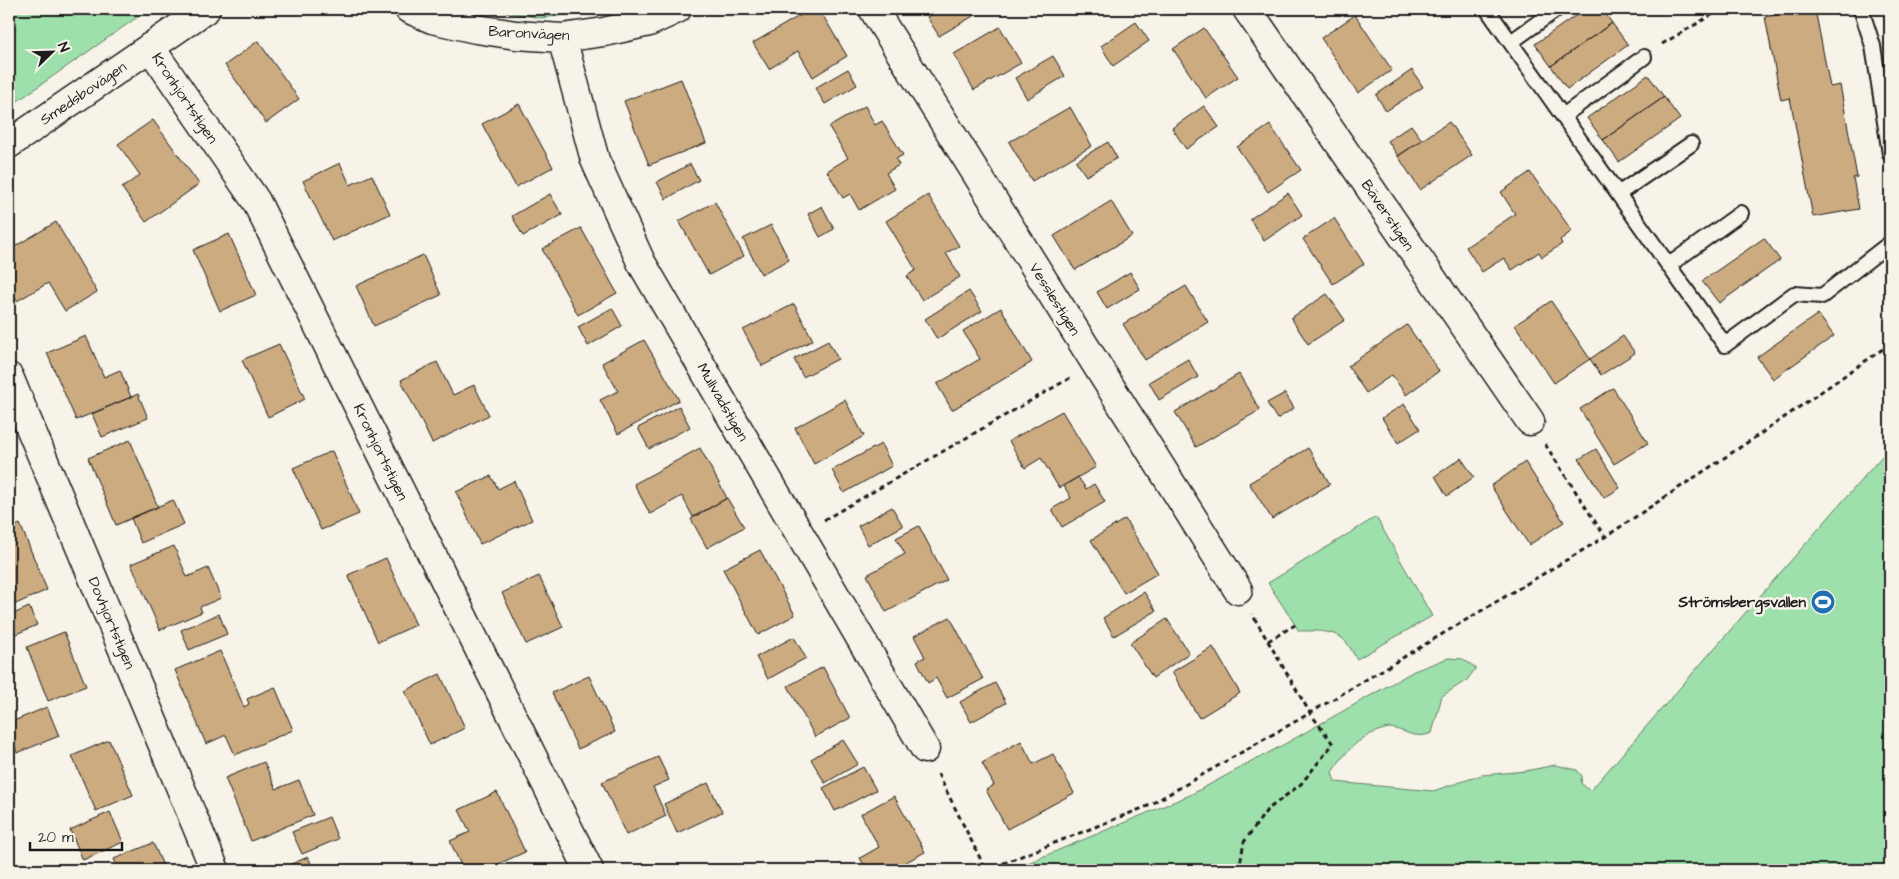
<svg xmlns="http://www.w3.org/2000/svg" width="1899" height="879" font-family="'Architects Daughter',sans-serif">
  <rect width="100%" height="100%" fill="#f7f3e8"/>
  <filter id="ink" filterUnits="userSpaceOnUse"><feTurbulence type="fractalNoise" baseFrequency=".02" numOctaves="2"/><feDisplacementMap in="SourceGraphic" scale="10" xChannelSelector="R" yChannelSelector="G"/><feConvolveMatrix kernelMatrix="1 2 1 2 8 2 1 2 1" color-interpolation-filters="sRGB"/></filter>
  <g filter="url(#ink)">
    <path fill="#9ee0ab" stroke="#5d7e64" d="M9,9H149L9,107Z
      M487,9H615L541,18Z
      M1890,447V870H1011L1190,795L1283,745L1414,671L1448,658L1463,659L1476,668L1467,680L1442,696L1432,733C1414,740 1406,730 1390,728C1386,728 1382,730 1378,731C1356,739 1345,753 1332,772L1335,782L1433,791L1482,775L1526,771L1555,765L1577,770L1582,776L1581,783L1590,791Z
      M1376,517L1432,616L1357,659C1353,654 1350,646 1346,642C1335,629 1313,631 1299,631L1268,583Z"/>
    <path fill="#cdab80" stroke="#1c1c1c" d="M811,9H819L847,56L813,77L798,51L769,69L753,43Z
      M940,9H971L975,15L939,36L927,17Z
      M1585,9H1602L1612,23L1551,66L1535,44Z
      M1807,9H1815L1830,87L1840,85L1857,177L1853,178L1859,209L1813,217L1790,98L1781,100L1765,17Z
      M1355,15L1392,70L1358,93L1321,38Z
      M1136,22L1149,41L1113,66L1101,46Z
      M1612,23L1628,45L1567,89L1551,66Z
      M1000,27L1021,63L974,90L954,54Z
      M1204,28L1238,77L1206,98L1173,49Z
      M258,41L299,99L266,123L225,65Z
      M1053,56L1065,76L1027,99L1015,78Z
      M848,69L857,85L825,104L815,88Z
      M1412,70L1423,87L1386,111L1376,95Z
      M1648,75L1664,97L1603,140L1587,118Z
      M681,79L706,143L649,165L624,101Z
      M1664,97L1680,119L1619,162L1603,140Z
      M519,104L553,167L516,187L482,124Z
      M865,106L875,125L882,121L903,155L896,159L899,165L886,173L895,189L859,210L850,194L843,198L827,171L848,158L829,127Z
      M1204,106L1219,127L1186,149L1172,128Z
      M1070,107L1092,146L1032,181L1009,142Z
      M153,120L199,184L146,222L122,188L140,175L118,144Z
      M1449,122L1472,155L1420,190L1398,156Z
      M1270,125L1301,170L1268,192L1237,147Z
      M1411,125L1422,140L1398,156L1388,141Z
      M1108,142L1117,158L1086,176L1076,161Z
      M340,163L350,185L372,175L390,214L332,241L303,181Z
      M690,164L699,180L666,199L657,182Z
      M1530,172L1572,231L1560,240L1562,244L1542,257L1539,252L1512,270L1504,258L1482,272L1466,247L1515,214L1501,192Z
      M1288,193L1302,215L1264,241L1250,219Z
      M550,194L562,215L523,236L512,216Z
      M928,195L959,246L946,253L960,277L922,300L907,276L916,270L886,221Z
      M1111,201L1132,236L1075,270L1054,236Z
      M715,202L744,256L709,275L679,221Z
      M822,206L834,229L820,237L808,214Z
      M1334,218L1364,264L1333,284L1303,239Z
      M56,222L97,292L65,311L48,283L17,301L9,287V250Z
      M771,225L789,260L761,274L743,239Z
      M581,228L617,293L578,315L542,249Z
      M229,234L256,295L220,311L193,250Z
      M1764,238L1780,260L1719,303L1702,281Z
      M423,255L441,295L374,326L356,286Z
      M1130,272L1140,289L1107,309L1097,292Z
      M1186,286L1208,322L1145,360L1123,324Z
      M969,291L982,311L937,339L925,319Z
      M1327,294L1345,320L1308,344L1291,318Z
      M1551,301L1590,359L1554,383L1515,325Z
      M794,304L813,340L762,366L743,330Z
      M612,308L622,326L588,346L578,327Z
      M1001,308L1032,362L952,410L937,384L980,359L963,331Z
      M1818,314L1834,336L1773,379L1757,357Z
      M1407,325L1439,371L1406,395L1392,375L1366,393L1348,366Z
      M86,336L104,377L120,370L131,397L76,420L47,353Z
      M1623,336L1635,353L1601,375L1590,359Z
      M644,340L679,400L618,434L600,400L618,391L602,363Z
      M828,341L838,359L803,377L794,359Z
      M279,344L305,399L268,417L242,360Z
      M1188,359L1198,377L1159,400L1149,382Z
      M437,362L453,395L474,385L489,415L432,443L401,380Z
      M1239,374L1260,410L1196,447L1175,412Z
      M1613,388L1648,443L1614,464L1580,409Z
      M1285,393L1294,408L1277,419L1267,403Z
      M138,394L148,418L102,437L92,414Z
      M845,400L864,436L814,464L795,428Z
      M1404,404L1420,429L1398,443L1382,418Z
      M679,406L690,427L649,449L638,428Z
      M1062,411L1096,467L1059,488L1041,458L1025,468L1009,441Z
      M130,440L158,507L116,525L88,458Z
      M881,444L892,466L844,493L832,470Z
      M700,448L727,498L693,517L682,496L650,514L634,484Z
      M1308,448L1330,484L1272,519L1249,483Z
      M1596,449L1620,488L1604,498L1579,459Z
      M332,451L359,514L321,530L293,468Z
      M1461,458L1474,477L1447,496L1435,476Z
      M1525,462L1564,522L1529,545L1491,486Z
      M491,476L498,489L514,481L532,520L480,544L456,492Z
      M1078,477L1086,489L1094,484L1105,502L1062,527L1052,509L1071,498L1064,486Z
      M727,498L744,527L707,548L691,519Z
      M173,500L184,524L141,543L131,518Z
      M892,507L903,526L868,545L858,526Z
      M1125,519L1158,573L1124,593L1091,540Z
      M20,524L47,590L9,607V529Z
      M919,526L947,580L886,612L867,575L905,554L896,538Z
      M174,546L187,577L208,568L221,598L200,607L202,612L160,630L131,564Z
      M760,550L795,615L758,635L723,569Z
      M386,558L416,625L378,642L348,575Z
      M539,576L563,627L526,644L502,593Z
      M1144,592L1156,611L1114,636L1103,618Z
      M29,607L37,625L9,637V616Z
      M219,614L227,634L189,650L181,630Z
      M950,617L983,679L947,698L936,678L928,683L917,661L925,657L914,636Z
      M1167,619L1189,653L1153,678L1130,643Z
      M64,632L86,686L48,701L27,647Z
      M794,637L806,658L768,679L756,657Z
      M1213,647L1240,693L1199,718L1172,672Z
      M220,651L244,707L249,704L247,699L275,687L293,730L235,755L226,735L206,744L175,670Z
      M823,667L850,718L815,737L788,686Z
      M440,674L465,728L430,745L405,691Z
      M589,676L615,732L578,749L552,693Z
      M995,683L1006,703L971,722L960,702Z
      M47,707L59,736L17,753L9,731V723Z
      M109,740L133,795L96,811L72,756Z
      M843,740L858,764L825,783L811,759Z
      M1021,741L1033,764L1053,754L1074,793L1007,829L986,790L994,785L982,763Z
      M658,757L669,780L653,787L666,816L626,835L602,782Z
      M264,762L276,789L299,780L313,815L251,841L225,778Z
      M863,767L876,790L835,811L823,788Z
      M708,783L722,812L677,833L664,804Z
      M497,792L525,852L485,870H463L450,841L470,832L459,810Z
      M894,796L925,852L891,870H867L860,858L879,847L861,814Z
      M110,812L123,842L83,860L70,830Z
      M329,817L338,839L302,854L292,832Z
      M153,843L165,870H119L114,859Z
      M308,857L314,870H277Z"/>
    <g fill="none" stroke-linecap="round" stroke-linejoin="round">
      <defs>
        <path id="lane" d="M1487,9L1725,345L1794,294L1822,296L1890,243
          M1861,9L1873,46L1890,154
          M1511,42L1557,9
          M1563,116L1644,57
          M1618,194L1691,144
          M1669,265L1741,213"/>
        <path id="street" d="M409,9L432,19L476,29L516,35L562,38L604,32L649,22L677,9
          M873,9L1238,590
          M1247,9L1530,421
          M562,38L595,160L641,262L925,749
          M150,47L256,201L589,870
          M9,144L206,9
          M9,377L215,870"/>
      </defs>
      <use href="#lane" stroke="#1c1c1c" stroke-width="18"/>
      <use href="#street" stroke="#1c1c1c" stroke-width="31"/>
      <path stroke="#1c1c1c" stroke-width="3" stroke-dasharray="5 4" stroke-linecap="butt" d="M1662,44L1722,9
        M1545,444L1605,537
        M824,520L1070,378
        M1268,641L1295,625
        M938,774L986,870
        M986,870L1148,806L1310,713L1605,537L1769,428L1890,344
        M1239,870L1244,842L1267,810L1301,784L1333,744L1310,713L1252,614"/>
      <use href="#lane" stroke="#f7f3e8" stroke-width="14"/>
      <use href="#street" stroke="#f7f3e8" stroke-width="28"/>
    </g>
  </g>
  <defs>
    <symbol id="stadium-disc" viewBox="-11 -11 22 22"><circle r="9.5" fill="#1f6fb2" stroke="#f7f3e8"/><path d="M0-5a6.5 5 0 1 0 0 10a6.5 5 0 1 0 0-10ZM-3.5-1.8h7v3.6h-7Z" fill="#fff"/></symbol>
  </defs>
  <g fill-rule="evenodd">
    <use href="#stadium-disc" x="1809" y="588" width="28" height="28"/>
  </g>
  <g text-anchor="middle" stroke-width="5" stroke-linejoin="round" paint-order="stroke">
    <g font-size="15" fill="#1c1c1c" stroke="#f7f3e8">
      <text transform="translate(529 33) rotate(3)" y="5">Baronvägen</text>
      <text transform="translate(83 93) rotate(-34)" y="5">Smedsbovägen</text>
      <text transform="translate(185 98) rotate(56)" y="5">Kronhjortstigen</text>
      <text transform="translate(1388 215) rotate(56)" y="5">Bäverstigen</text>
      <text transform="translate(1055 299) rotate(58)" y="5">Vesslestigen</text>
      <text transform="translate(723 402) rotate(60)" y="5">Mullvadstigen</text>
      <text transform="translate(381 452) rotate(64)" y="5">Kronhjortstigen</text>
      <text transform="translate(112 623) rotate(67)" y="5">Dovhjortstigen</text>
    </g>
    <g font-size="15" font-weight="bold" fill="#1c1c1c" stroke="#f7f3e8" text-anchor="end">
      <text x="1806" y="607">Strömsbergsvallen</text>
    </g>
  </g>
  <rect width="1899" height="879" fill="none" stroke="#f7f3e8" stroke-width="30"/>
  <rect x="15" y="15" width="1869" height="849" fill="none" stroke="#1c1c1c" stroke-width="2" filter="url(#ink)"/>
  <g transform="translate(52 52) rotate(67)" stroke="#f7f3e8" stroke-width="4" paint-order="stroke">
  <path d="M0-4L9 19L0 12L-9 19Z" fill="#1c1c1c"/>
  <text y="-8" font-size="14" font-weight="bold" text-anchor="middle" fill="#1c1c1c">N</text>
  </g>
  <path d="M30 842v8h92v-8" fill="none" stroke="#1c1c1c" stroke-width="2.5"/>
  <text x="38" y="842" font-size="15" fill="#1c1c1c" stroke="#f7f3e8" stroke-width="4" paint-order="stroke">20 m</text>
</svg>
